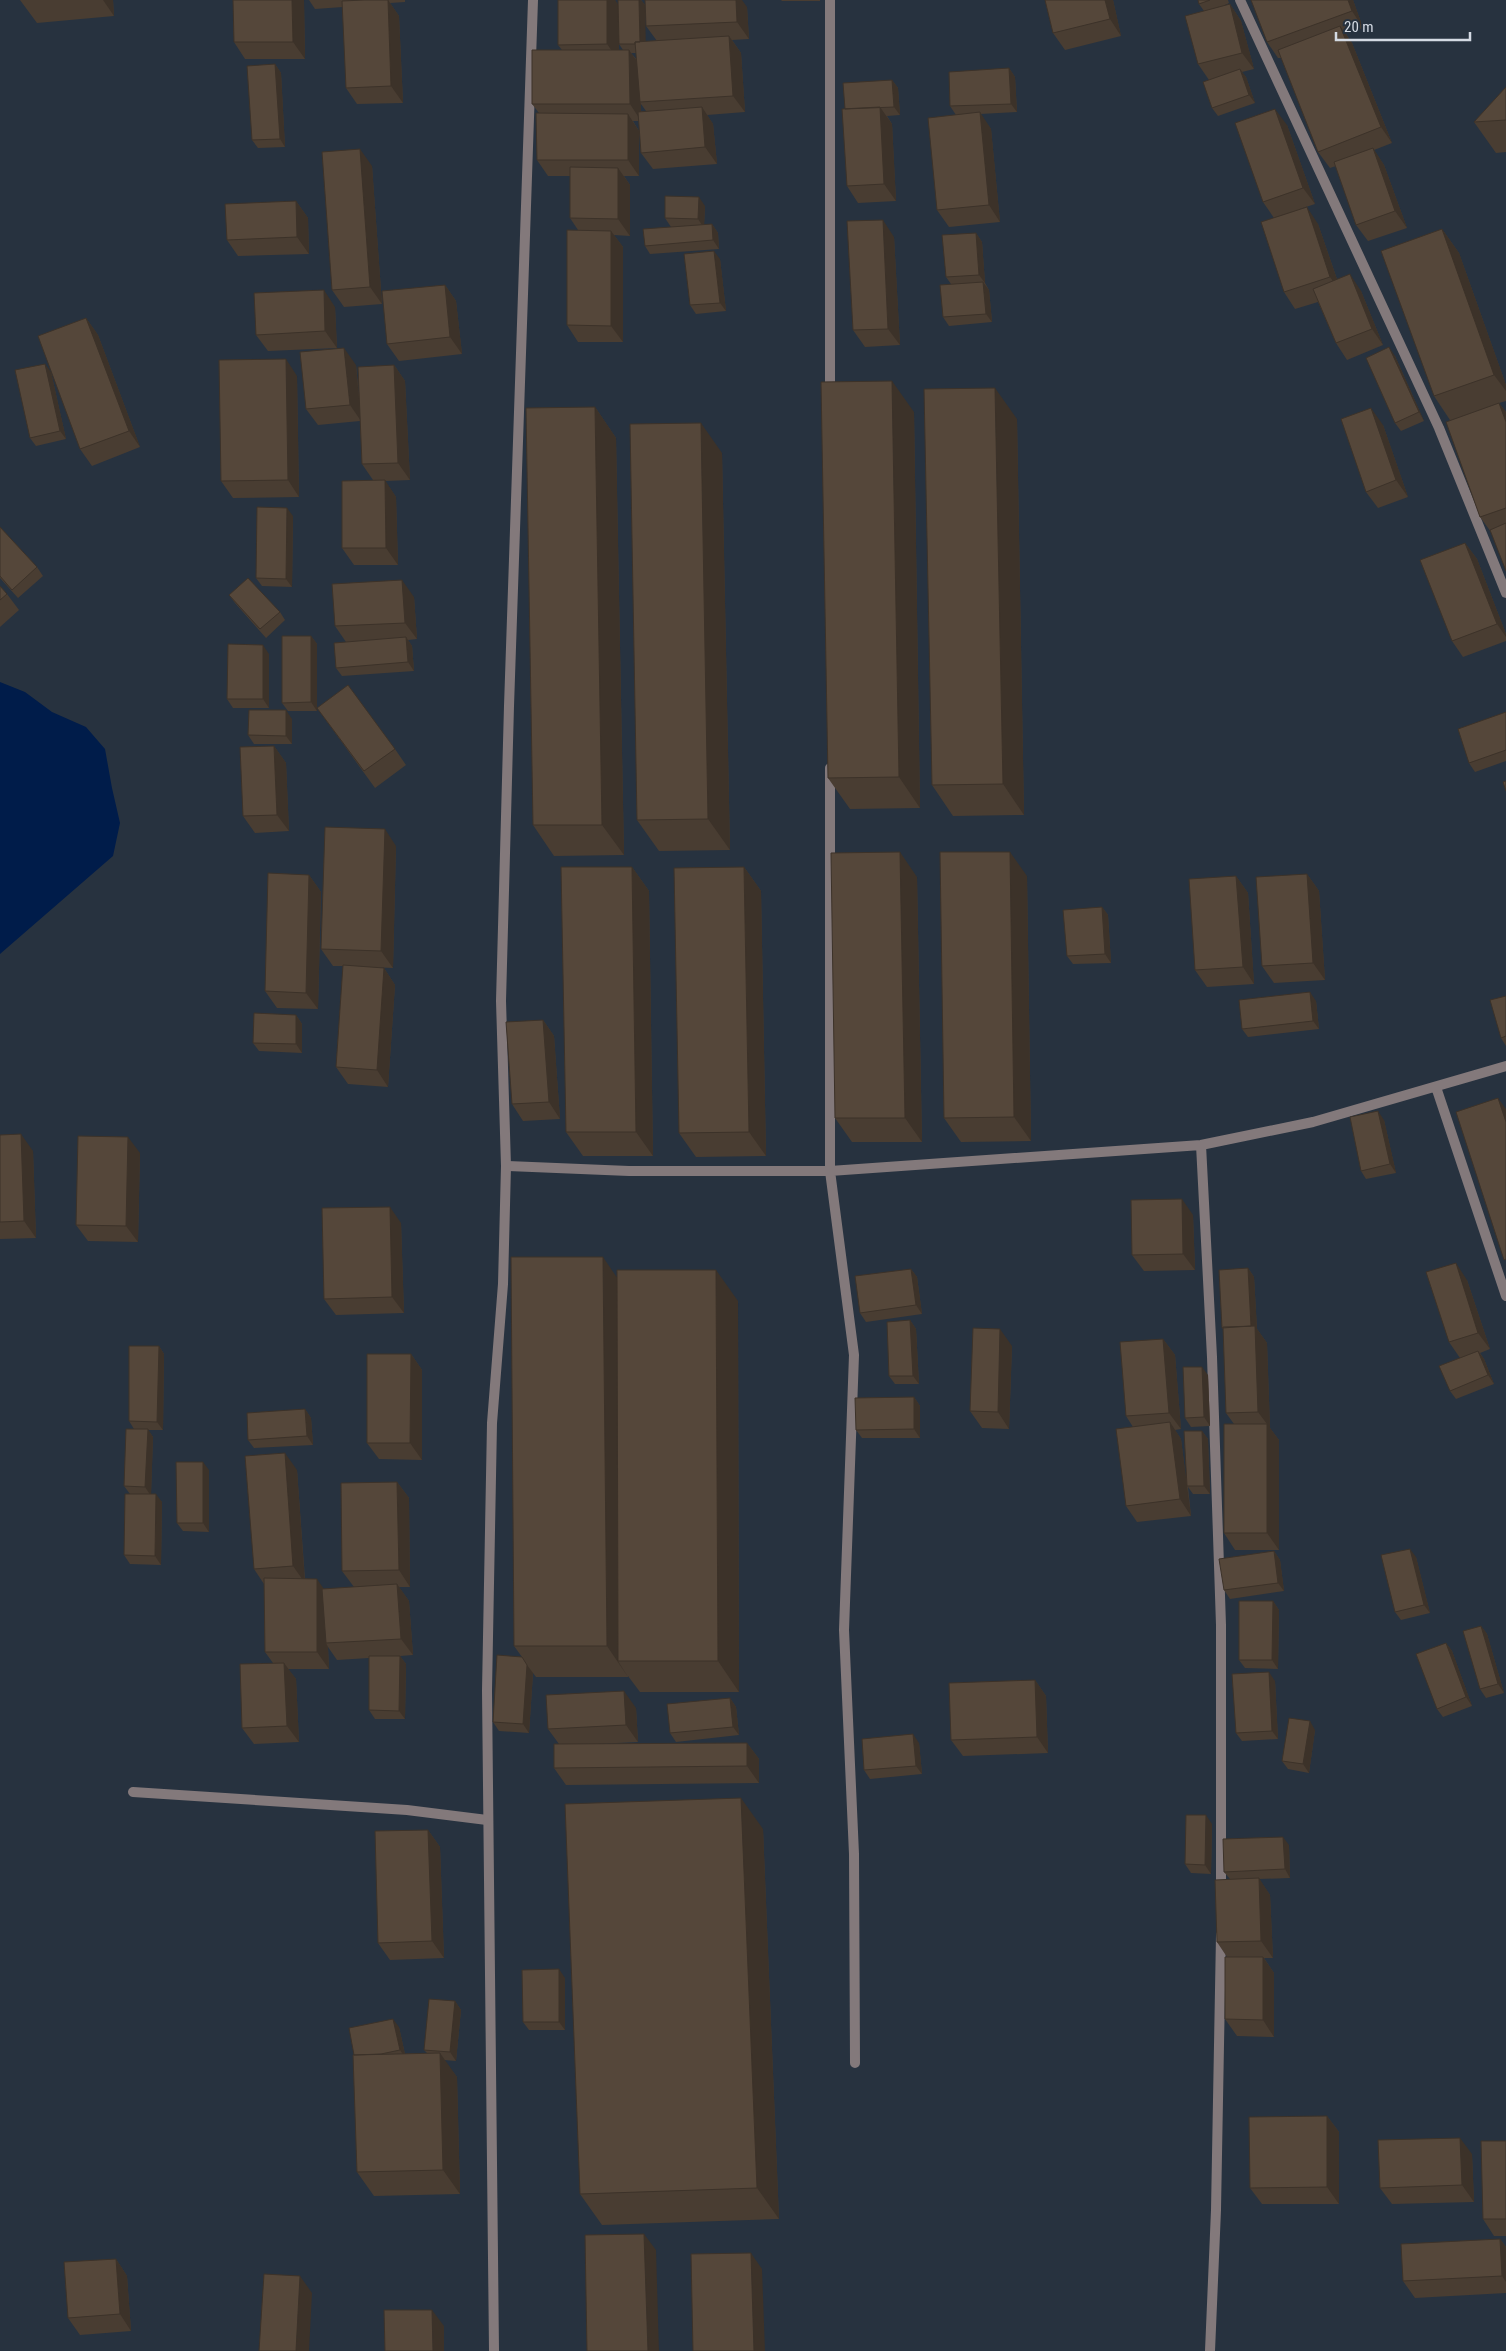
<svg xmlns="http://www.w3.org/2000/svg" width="1506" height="2351" font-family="'Roboto Condensed',sans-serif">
  <rect width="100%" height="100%" fill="#27323f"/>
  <path fill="#001c4a" d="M0,682L25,692L52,712L86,727L105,749L112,788L120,823L113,856L0,954Z"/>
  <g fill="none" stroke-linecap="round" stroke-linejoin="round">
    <path stroke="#83797b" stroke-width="10" d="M1240,0L1439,428L1506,593
      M830,394V0
      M830,768V1171L854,1355L844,1630L854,1854L855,2063
      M1436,1087L1506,1296
      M1201,1145L1212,1357L1221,1625V1893
      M506,1166L629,1171H830L1201,1145L1313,1122L1506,1066
      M133,1792L407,1810L487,1820
      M1210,2351L1216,2210L1221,1935"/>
    <path stroke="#83797b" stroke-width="10" d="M494,2351L487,1691L492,1423L503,1284L506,1166L501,1001L509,706L533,0"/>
  </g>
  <path fill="#493d32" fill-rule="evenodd" d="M20,0H113L114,16L37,23Z
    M233,0H304L305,59H245L234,42Z
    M309,0H405V2L390,3L399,16L403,103L357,104L346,88L343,7L315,9Z
    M558,0H615L618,6V0H641L645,5V42L657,41L646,26L747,7L749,39L732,40L741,53L745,112L707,115L713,124L717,164L653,169L641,153L639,121H633L639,131V176H624L630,185V236L614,235L623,247V342H578L567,325L578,230L570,218V176H548L537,160L539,113L532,104L562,50L558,45ZM619,20V44L623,50H619ZM631,53H636L637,60ZM641,104L646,111H641Z
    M781,0H820V1H782Z
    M1045,0H1113L1121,36L1065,50L1053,33Z
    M1198,0H1228L1229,3L1223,6L1230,4L1241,21L1254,69L1242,72L1246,77L1255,103L1218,116L1212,108L1209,80L1198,64L1204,11L1199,4Z
    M1353,0L1363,28L1346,34L1352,43L1392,143L1374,150L1384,165L1407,228L1368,241L1356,225L1336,166L1330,168L1318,152L1281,58H1278L1267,42Z
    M275,64L281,73L285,147L258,148L252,140Z
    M1009,68L1015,77L1017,112L980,114L991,129L1000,222L949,227L937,210L956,115L950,106Z
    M892,80L898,88L900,115L887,116L892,124L896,201L858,203L847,186L845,109Z
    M1506,87V152L1496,153L1474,122Z
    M1287,125L1315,204L1300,209L1318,224L1337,279L1361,291L1383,345L1347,360L1336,343L1318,302L1295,309L1284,292L1274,218L1263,202Z
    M372,166L382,304L344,307L332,290Z
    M296,201L308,218L309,254L238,256L227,240Z
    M705,206L704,225L712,224L718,233L719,249L650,254L645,246L678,227H671L665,218Z
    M1442,229L1459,253L1506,385V401L1499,403L1506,412V571L1491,532L1480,517L1450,420L1434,396Z
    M976,233L982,242L985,283L989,290L992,322L949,326L943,317L951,284L946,277Z
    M894,237L900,345L865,347L853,330Z
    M720,259L726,311L696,314L690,305Z
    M445,285L456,301L462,354L399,361L387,344Z
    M335,307L337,348L268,351L256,335Z
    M86,318L98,335L140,447L92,466L80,449Z
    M1395,356L1424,421L1401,431L1395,423Z
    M356,365L359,395L394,365L405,381L410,480L385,481L396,497L398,565H354L342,548L373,480L362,464L360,421L318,425L306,409Z
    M51,372L66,439L36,446L30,438Z
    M297,376L299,497L233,498L221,481Z
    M595,407L616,438L624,855L554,856L533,825Z
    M914,412L920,808L850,809L828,778Z
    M1017,419L1024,815L953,816L932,785Z
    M1383,425L1408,497L1378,508L1366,492Z
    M722,453L730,850L659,851L637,820Z
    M293,516L292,587L262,586L256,578Z
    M0,527L37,567L43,576L18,598L0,578Z
    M1465,543L1477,559L1506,634V641L1463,657L1452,641Z
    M0,586L7,594L19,610L0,627Z
    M229,595L280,612L285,620L266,638L235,603Z
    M414,597L417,639L408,640L412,646L414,671L342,676L336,668L346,642L335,626Z
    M311,636L317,644V708L395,749L406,765L375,788L317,708V711H288L282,703Z
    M269,654V708H233L227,699Z
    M1506,712V761L1475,772L1469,763Z
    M292,719V744H254L248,735Z
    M274,746L286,763L289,831L255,833L243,816Z
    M396,846L393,968L369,967L384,968L395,985L388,1087L348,1084L336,1067L343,966H333L321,949Z
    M632,867L649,891L653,1156H583L566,1132Z
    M744,867L761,891L766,1156L696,1157L679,1133Z
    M1307,874L1319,891L1325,980L1274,983L1262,966Z
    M309,875L321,892L318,1009L277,1008L265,991Z
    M1027,876L1031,1141L961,1142L944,1118Z
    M1236,876L1248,893L1254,984L1207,987L1195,970Z
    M917,877L922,1142H852L835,1118Z
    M1102,907L1108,915L1111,963L1073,964L1067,956Z
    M1506,996V1046L1501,1038Z
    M1316,1001L1319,1029L1248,1037L1242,1029Z
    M296,1015L302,1024V1053L259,1051L253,1043Z
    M543,1020L554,1036L560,1119L523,1121L512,1104Z
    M1384,1120L1396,1173L1366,1179L1361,1171Z
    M0,1135L33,1151L36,1238L0,1239Z
    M140,1153L138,1242L88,1241L76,1225Z
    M1193,1215L1195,1270L1144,1271L1132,1255Z
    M401,1223L404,1313L336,1315L324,1299Z
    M1248,1268L1254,1277L1257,1329L1267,1343L1270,1428L1279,1440V1550H1235L1224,1533L1234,1424L1226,1413L1223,1329L1222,1328Z
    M911,1269L917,1277L922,1314L866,1322L860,1313Z
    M617,1277L738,1301L739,1692H640L628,1676V1677H536L533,1673L529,1733L499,1731L493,1722L522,1657L514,1646Z
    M1467,1280L1490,1349L1480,1353L1484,1359L1494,1384L1456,1399L1450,1391L1460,1358L1449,1342Z
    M910,1320L916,1329L919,1384H895L889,1376Z
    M1163,1339L1175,1355L1181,1429L1175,1430L1181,1439L1186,1479L1202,1431L1208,1439L1210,1494H1193L1188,1487L1191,1516L1137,1522L1126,1506L1133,1427L1126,1416Z
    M159,1346L164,1354L163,1430H148L153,1437L151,1494L162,1502L161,1565L130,1564L124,1555L130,1494L124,1486L134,1429L129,1421Z
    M1012,1346L1009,1429L982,1428L970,1411Z
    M411,1354L422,1370V1460L379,1459L367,1443Z
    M1208,1375L1210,1426L1191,1427L1185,1418Z
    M914,1397L920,1406V1438H862L856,1430Z
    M305,1409L311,1418L313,1445L254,1448L248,1440Z
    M209,1470V1532L183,1531L177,1523Z
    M297,1470L305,1579L324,1589L354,1587L342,1571L397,1482L409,1498L410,1587H399L409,1601L413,1655L400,1656L406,1664L405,1719H375L369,1710V1658L337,1660L328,1647L329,1669H288L296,1679L299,1742L254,1744L242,1728L273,1663L265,1652L264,1584L254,1569Z
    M1274,1551L1280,1560L1284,1591L1230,1599L1224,1590Z
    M1416,1557L1430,1613L1401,1620L1395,1612Z
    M1273,1601L1279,1610L1278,1669L1245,1668L1239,1660Z
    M1481,1626L1487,1634L1504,1693L1486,1698L1480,1689Z
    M1446,1643L1452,1651L1472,1706L1443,1717L1437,1709Z
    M1035,1680L1046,1696L1048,1753L963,1756L951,1740Z
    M1275,1681L1278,1739L1242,1741L1236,1733Z
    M730,1698L736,1707L739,1735L676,1742L670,1733Z
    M636,1708L638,1742L597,1744L747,1743L759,1759V1783L566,1785L554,1768L559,1744L548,1729Z
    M1315,1730L1309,1773L1288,1769L1282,1761Z
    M919,1743L922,1774L870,1779L864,1770Z
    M1212,1824L1211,1874L1191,1873L1185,1864Z
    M763,1829L779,2219L602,2225L580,2194Z
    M428,1830L440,1847L444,1958L390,1960L378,1943Z
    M1289,1845L1290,1878L1259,1879L1270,1895L1273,1958H1264L1274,1973V2037L1237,2036L1225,2019L1227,1957L1217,1942L1230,1879L1224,1872Z
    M565,1978V2030H529L523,2022Z
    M455,2001L461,2010L456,2061L444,2060L457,2077L460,2194L374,2196L357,2172L354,2055L399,2027L405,2054L427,2053L424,2050Z
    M1327,2116L1339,2132V2204H1262L1250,2188Z
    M1506,2141V2236H1494L1483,2219Z
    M1472,2154L1474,2202L1392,2204L1380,2188Z
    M1500,2239L1506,2247V2293L1415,2298L1403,2281Z
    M116,2259L127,2276L131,2331L80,2335L68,2318Z"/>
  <path fill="#3c3229" d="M103,0H113L114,16Z
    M292,0H304L305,59L293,42Z
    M388,0L399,16L403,103L391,86Z
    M607,0H615L619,6V61L607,44Z
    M639,0H641L645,5L646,53L640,44Z
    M736,0H742L747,7L749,39L737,22Z
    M1105,0H1113L1121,36L1110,19Z
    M1348,0H1353L1363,28L1352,11Z
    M1230,4L1241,21L1254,69L1242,53Z
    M1340,26L1352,43L1392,143L1381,127Z
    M729,36L741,53L745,112L733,96Z
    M629,50L641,67L640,102L641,104V121L630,104Z
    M275,64L281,73L285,147L280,139Z
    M1009,68L1015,77L1017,112L1011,104Z
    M1240,69L1246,77L1255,103L1249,95Z
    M892,80L898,88L900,115L894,107Z
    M702,107L713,124L717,164L705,147Z
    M880,107L892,124L896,201L884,184Z
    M1275,109L1287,125L1315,204L1303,188Z
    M980,112L991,129L1000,222L989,205Z
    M628,114L639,131V176L628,160Z
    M1373,148L1384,165L1407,228L1395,211Z
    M360,149L372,166L382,304L370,287Z
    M618,168L630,185V236L618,219Z
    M699,197L705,206L704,228L698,219Z
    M296,201L308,218L309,254L297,237Z
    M1307,207L1318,224L1342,294L1330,277Z
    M883,220L894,237L900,345L888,329Z
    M712,224L718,233L719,249L713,240Z
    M1442,229L1459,253L1506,385V391L1494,375Z
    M611,231L623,247V342L611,326Z
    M976,233L982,242L985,283L979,275Z
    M714,251L720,259L726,311L720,303Z
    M1350,274L1361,291L1383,345L1372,329Z
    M983,282L989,290L992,322L986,314Z
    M445,285L456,301L462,354L450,337Z
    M324,290L335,307L337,348L325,331Z
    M86,318L98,335L140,447L129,431Z
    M1389,347L1395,356L1424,421L1419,412Z
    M344,348L356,365L361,421L350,405Z
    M286,359L297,376L299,497L288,480Z
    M45,364L51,372L66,439L60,431Z
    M394,365L405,381L410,480L398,463Z
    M892,381L914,412L920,808L899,777Z
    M995,388L1017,419L1024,815L1003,784Z
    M1499,403L1506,412V422Z
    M595,407L616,438L624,855L602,825Z
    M1371,408L1383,425L1408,497L1396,480Z
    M701,423L722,453L730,850L708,819Z
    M385,480L396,497L398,565L386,548Z
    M287,508L293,516L292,587L286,579Z
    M1465,543L1477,559L1506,634V637L1497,624Z
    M402,580L414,597L417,639L405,623Z
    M311,636L317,644V711L311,702Z
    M406,637L412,646L414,671L408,662Z
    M263,645L269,654V708L263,699Z
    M286,710L292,719V744L286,736Z
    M274,746L286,763L289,831L277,815Z
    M385,829L396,846L393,968L381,951Z
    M900,852L917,877L922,1142L905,1118Z
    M1010,852L1027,876L1031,1141L1014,1117Z
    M632,867L649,891L653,1156L636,1132Z
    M744,867L761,891L766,1156L749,1132Z
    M1307,874L1319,891L1325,980L1313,963Z
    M309,875L321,892L318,1009L306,993Z
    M1236,876L1248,893L1254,984L1243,967Z
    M1102,907L1108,915L1111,963L1105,954Z
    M384,968L395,985L388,1087L377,1070Z
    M1310,992L1316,1001L1319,1029L1313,1021Z
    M296,1015L302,1024V1053L296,1044Z
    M543,1020L554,1036L560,1119L549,1102Z
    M1498,1098L1506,1109V1122Z
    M1378,1111L1384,1120L1396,1173L1390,1164Z
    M21,1134L33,1151L36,1238L24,1221Z
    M128,1137L140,1153L138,1242L126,1226Z
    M1182,1199L1193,1215L1195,1270L1183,1254Z
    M390,1207L401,1223L404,1313L392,1297Z
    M603,1257L624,1288L618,1661L628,1677L607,1646Z
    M1456,1263L1467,1280L1490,1349L1478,1333Z
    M1248,1268L1254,1277L1257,1329L1267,1343L1270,1428L1279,1440V1550L1267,1533V1424L1258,1412L1251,1326Z
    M911,1269L917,1277L922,1314L916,1305Z
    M716,1270L738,1301L739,1692L718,1661Z
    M910,1320L916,1329L919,1384L913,1376Z
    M1000,1329L1012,1346L1009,1429L998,1412Z
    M1163,1339L1175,1355L1181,1429L1169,1413Z
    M159,1346L164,1354L163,1430L157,1422Z
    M1478,1351L1484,1359L1494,1384L1488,1375Z
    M411,1354L422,1370V1460L410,1443Z
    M1202,1367L1208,1375L1210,1426L1204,1417Z
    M914,1397L920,1406V1438L914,1429Z
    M305,1409L311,1418L313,1445L307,1436Z
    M1170,1422L1181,1439L1191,1516L1180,1499Z
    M148,1429L153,1437L151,1496L145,1487Z
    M1202,1431L1208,1439L1210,1494L1204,1486Z
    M285,1453L297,1470L305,1583L293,1566Z
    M203,1462L209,1470V1532L203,1523Z
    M397,1482L409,1498L410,1587L399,1570Z
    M156,1494L162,1502L161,1565L155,1556Z
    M1410,1549L1416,1557L1430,1613L1424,1605Z
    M1274,1551L1280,1560L1284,1591L1278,1583Z
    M317,1579L328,1595L326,1643L328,1647L329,1669L317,1652Z
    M397,1584L409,1601L413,1655L401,1639Z
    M1273,1601L1279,1610L1278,1669L1272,1660Z
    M1481,1626L1487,1634L1504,1693L1498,1684Z
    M1446,1643L1452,1651L1472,1706L1466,1697Z
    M400,1656L406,1664L405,1719L399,1711Z
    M284,1663L296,1679L299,1742L287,1726Z
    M527,1665L533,1673L529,1733L523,1724Z
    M1269,1672L1275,1681L1278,1739L1272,1731Z
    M1035,1680L1046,1696L1048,1753L1037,1737Z
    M624,1691L636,1708L638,1742L626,1725Z
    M730,1698L736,1707L739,1735L733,1727Z
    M1310,1721L1315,1730L1309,1773L1303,1764Z
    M913,1734L919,1743L922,1774L916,1766Z
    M747,1743L759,1759V1783L747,1766Z
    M741,1798L763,1829L779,2219L757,2188Z
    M1206,1815L1212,1824L1211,1874L1205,1865Z
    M428,1830L440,1847L444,1958L432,1941Z
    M1283,1837L1289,1845L1290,1878L1285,1869Z
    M1259,1878L1270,1895L1273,1958L1261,1941Z
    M1263,1957L1274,1973V2037L1263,2020Z
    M559,1969L565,1978V2030L559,2022Z
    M455,2001L461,2010L456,2061L450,2052Z
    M393,2019L399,2027L406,2059L400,2050Z
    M440,2053L457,2077L460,2194L443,2170Z
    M1327,2116L1339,2132V2204L1327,2187Z
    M1460,2138L1472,2154L1474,2202L1462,2185Z
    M644,2234L656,2250L659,2351H648Z
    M1500,2239L1506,2247V2282L1502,2276Z
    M751,2253L762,2269L765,2351H754Z
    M116,2259L127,2276L131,2331L120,2314Z
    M300,2276L312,2293L309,2351H296Z
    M432,2310L444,2326V2351H433Z"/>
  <path fill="#55473a" stroke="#3c3229" d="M233,0H292L293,42H234Z
    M364,0H388L391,86L346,88L342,1Z
    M558,0H607V44L558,45Z
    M618,0H639L640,42H635V44H619Z
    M645,0H736L737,22L646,26Z
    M1045,0H1105L1110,19L1053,33Z
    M1198,0H1210L1199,4Z
    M1251,0H1348L1352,11L1267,42Z
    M1230,4L1242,53L1198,64L1185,16Z
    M1340,26L1381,127L1318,152L1278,50Z
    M729,36L733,96L640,102L635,42Z
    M532,50H629L630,104H532Z
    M275,64L280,139L252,140L247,66Z
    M1009,68L1011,104L950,106L949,72Z
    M1240,69L1249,95L1212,108L1203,82Z
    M892,80L894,107L845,109L843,83Z
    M1506,87V120L1474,122Z
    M702,107L705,147L641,153L638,112Z
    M880,107L884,184L847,186L842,109Z
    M1275,109L1303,188L1263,202L1235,123Z
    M980,112L989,205L937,210L928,118Z
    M536,113L628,114V160H537Z
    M1373,148L1395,211L1356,225L1334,162Z
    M360,149L370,287L332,290L322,152Z
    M570,167L618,168V219L570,218Z
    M665,196L699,197L698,219L665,218Z
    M296,201L297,237L227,240L225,204Z
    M1307,207L1330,277L1284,292L1261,222Z
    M883,220L888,329L853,330L847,221Z
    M712,224L713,240L645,246L643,229Z
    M1442,229L1494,375L1434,396L1381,251Z
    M567,230L611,231V326L567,325Z
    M976,233L979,275L946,277L942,235Z
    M714,251L720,303L690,305L684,254Z
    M1350,274L1372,329L1336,343L1313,289Z
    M983,282L986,314L943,317L940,285Z
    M445,285L450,337L387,344L382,291Z
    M324,290L325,331L256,335L254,293Z
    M86,318L129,431L80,449L38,336Z
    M1389,347L1419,412L1395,423L1366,358Z
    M344,348L350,405L306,409L300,352Z
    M286,359L288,480L221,481L219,360Z
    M45,364L60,431L30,438L15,370Z
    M394,365L398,463L362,464L358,367Z
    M892,381L899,777L828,778L821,382Z
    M995,388L1003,784L932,785L924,389Z
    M1499,403L1506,422V508L1480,517L1446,422Z
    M595,407L602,825H533L526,408Z
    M1371,408L1396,480L1366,492L1341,419Z
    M701,423L708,819L637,820L630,424Z
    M385,480L386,548H342V481Z
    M257,507L287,508L286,579L256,578Z
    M1506,523V571L1490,530Z
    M0,527L37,567L12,590L0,576Z
    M1465,543L1497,624L1452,641L1420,560Z
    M248,578L280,612L260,629L229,595Z
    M402,580L405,623L335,626L332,584Z
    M0,586L7,594L0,600Z
    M282,636H311V702L282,703Z
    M406,637L408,662L336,668L334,643Z
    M228,644L263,645V699H227Z
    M348,685L395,749L364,771L317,708Z
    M249,710H286V736L248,735Z
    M1506,712V750L1469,763L1458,729Z
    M274,746L277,815L243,816L240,747Z
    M1506,781V791L1503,782Z
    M325,827L385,829L381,951L321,949Z
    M900,852L905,1118H835L831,853Z
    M940,852H1010L1014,1117L944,1118Z
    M561,867H632L636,1132H566Z
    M744,867L749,1132L679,1133L674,868Z
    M268,873L309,875L306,993L265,991Z
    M1307,874L1313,963L1262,966L1256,877Z
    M1236,876L1243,967L1195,970L1189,879Z
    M1102,907L1105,954L1067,956L1063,910Z
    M343,965L384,968L377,1070L336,1067Z
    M1310,992L1313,1021L1242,1029L1239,1000Z
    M1506,996V1036L1501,1038L1490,1000Z
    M254,1013L296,1015V1044L253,1043Z
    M543,1020L549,1102L512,1104L506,1022Z
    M1498,1098L1506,1122V1259L1504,1260L1456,1112Z
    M1378,1111L1390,1164L1361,1171L1350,1117Z
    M21,1134L24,1221L0,1222V1135Z
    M78,1136L128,1137L126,1226L76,1225Z
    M1182,1199L1183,1254L1132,1255L1131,1200Z
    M390,1207L392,1297L324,1299L322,1208Z
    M511,1257H603L607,1646H514Z
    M1456,1263L1478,1333L1449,1342L1426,1272Z
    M1248,1268L1251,1326L1222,1328L1219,1270Z
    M911,1269L916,1305L860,1313L855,1276Z
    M617,1270H716L718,1661H618Z
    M910,1320L913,1376H889L887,1322Z
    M1255,1326L1258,1412L1226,1413L1223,1327Z
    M973,1328L1000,1329L998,1412L970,1411Z
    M1163,1339L1169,1413L1126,1416L1120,1342Z
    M129,1346H159L157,1422L129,1421Z
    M1478,1351L1488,1375L1450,1391L1439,1366Z
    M367,1354H411L410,1443H367Z
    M1183,1367H1202L1204,1417L1185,1418Z
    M914,1397V1429L856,1430L855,1398Z
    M305,1409L307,1436L248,1440L247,1413Z
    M1170,1422L1180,1499L1126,1506L1116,1429Z
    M1224,1424H1267V1533H1224Z
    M126,1429H148L145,1487L124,1486Z
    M1184,1431H1202L1204,1486H1187Z
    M285,1453L293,1566L254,1569L245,1456Z
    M176,1462H203V1523H177Z
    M397,1482L399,1570L342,1571L341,1483Z
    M125,1494H156L155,1556L124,1555Z
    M1410,1549L1424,1605L1395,1612L1381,1555Z
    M1274,1551L1278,1583L1224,1590L1219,1559Z
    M264,1578L317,1579V1652H265Z
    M397,1584L401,1639L326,1643L322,1589Z
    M1239,1601H1273L1272,1660H1239Z
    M1481,1626L1498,1684L1480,1689L1463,1631Z
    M1446,1643L1466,1697L1437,1709L1416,1654Z
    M497,1655L522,1657L527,1665L523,1724L493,1722Z
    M369,1656H400L399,1711L369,1710Z
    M284,1663L287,1726L242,1728L240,1664Z
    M1269,1672L1272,1731L1236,1733L1232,1674Z
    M1035,1680L1037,1737L951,1740L949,1683Z
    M624,1691L626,1725L548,1729L546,1695Z
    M730,1698L733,1727L670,1733L667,1704Z
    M1289,1718L1310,1721L1303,1764L1282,1761Z
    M913,1734L916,1766L864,1770L862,1739Z
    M747,1743V1766L554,1768V1744Z
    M741,1798L757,2188L580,2194L565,1804Z
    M1186,1815H1206L1205,1865L1185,1864Z
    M428,1830L432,1941L378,1943L375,1831Z
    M1283,1837L1285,1869L1224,1872L1223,1839Z
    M1259,1878L1261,1941L1217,1942L1215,1880Z
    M1225,1957H1263V2020L1225,2019Z
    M559,1969V2022H523L522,1970Z
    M429,1999L455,2001L450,2052L424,2050Z
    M393,2019L400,2050L381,2054L354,2055L349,2028Z
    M440,2053L443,2170L357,2172L353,2055Z
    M1327,2116V2187L1250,2188L1249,2117Z
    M1460,2138L1462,2185L1380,2188L1378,2140Z
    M1481,2141H1506V2219H1483Z
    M644,2234L648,2351H587L585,2235Z
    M1500,2239L1502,2276L1403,2281L1401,2244Z
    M751,2253L754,2351H693L691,2254Z
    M116,2259L120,2314L68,2318L64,2262Z
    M264,2274L300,2276L296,2351H259Z
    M384,2310H432L433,2351H385Z"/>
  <path d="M1336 32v8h134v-8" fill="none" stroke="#d4dae3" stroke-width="2.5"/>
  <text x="1344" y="32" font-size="15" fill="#d4dae3" stroke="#27323f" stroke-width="4" paint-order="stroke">20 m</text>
</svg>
